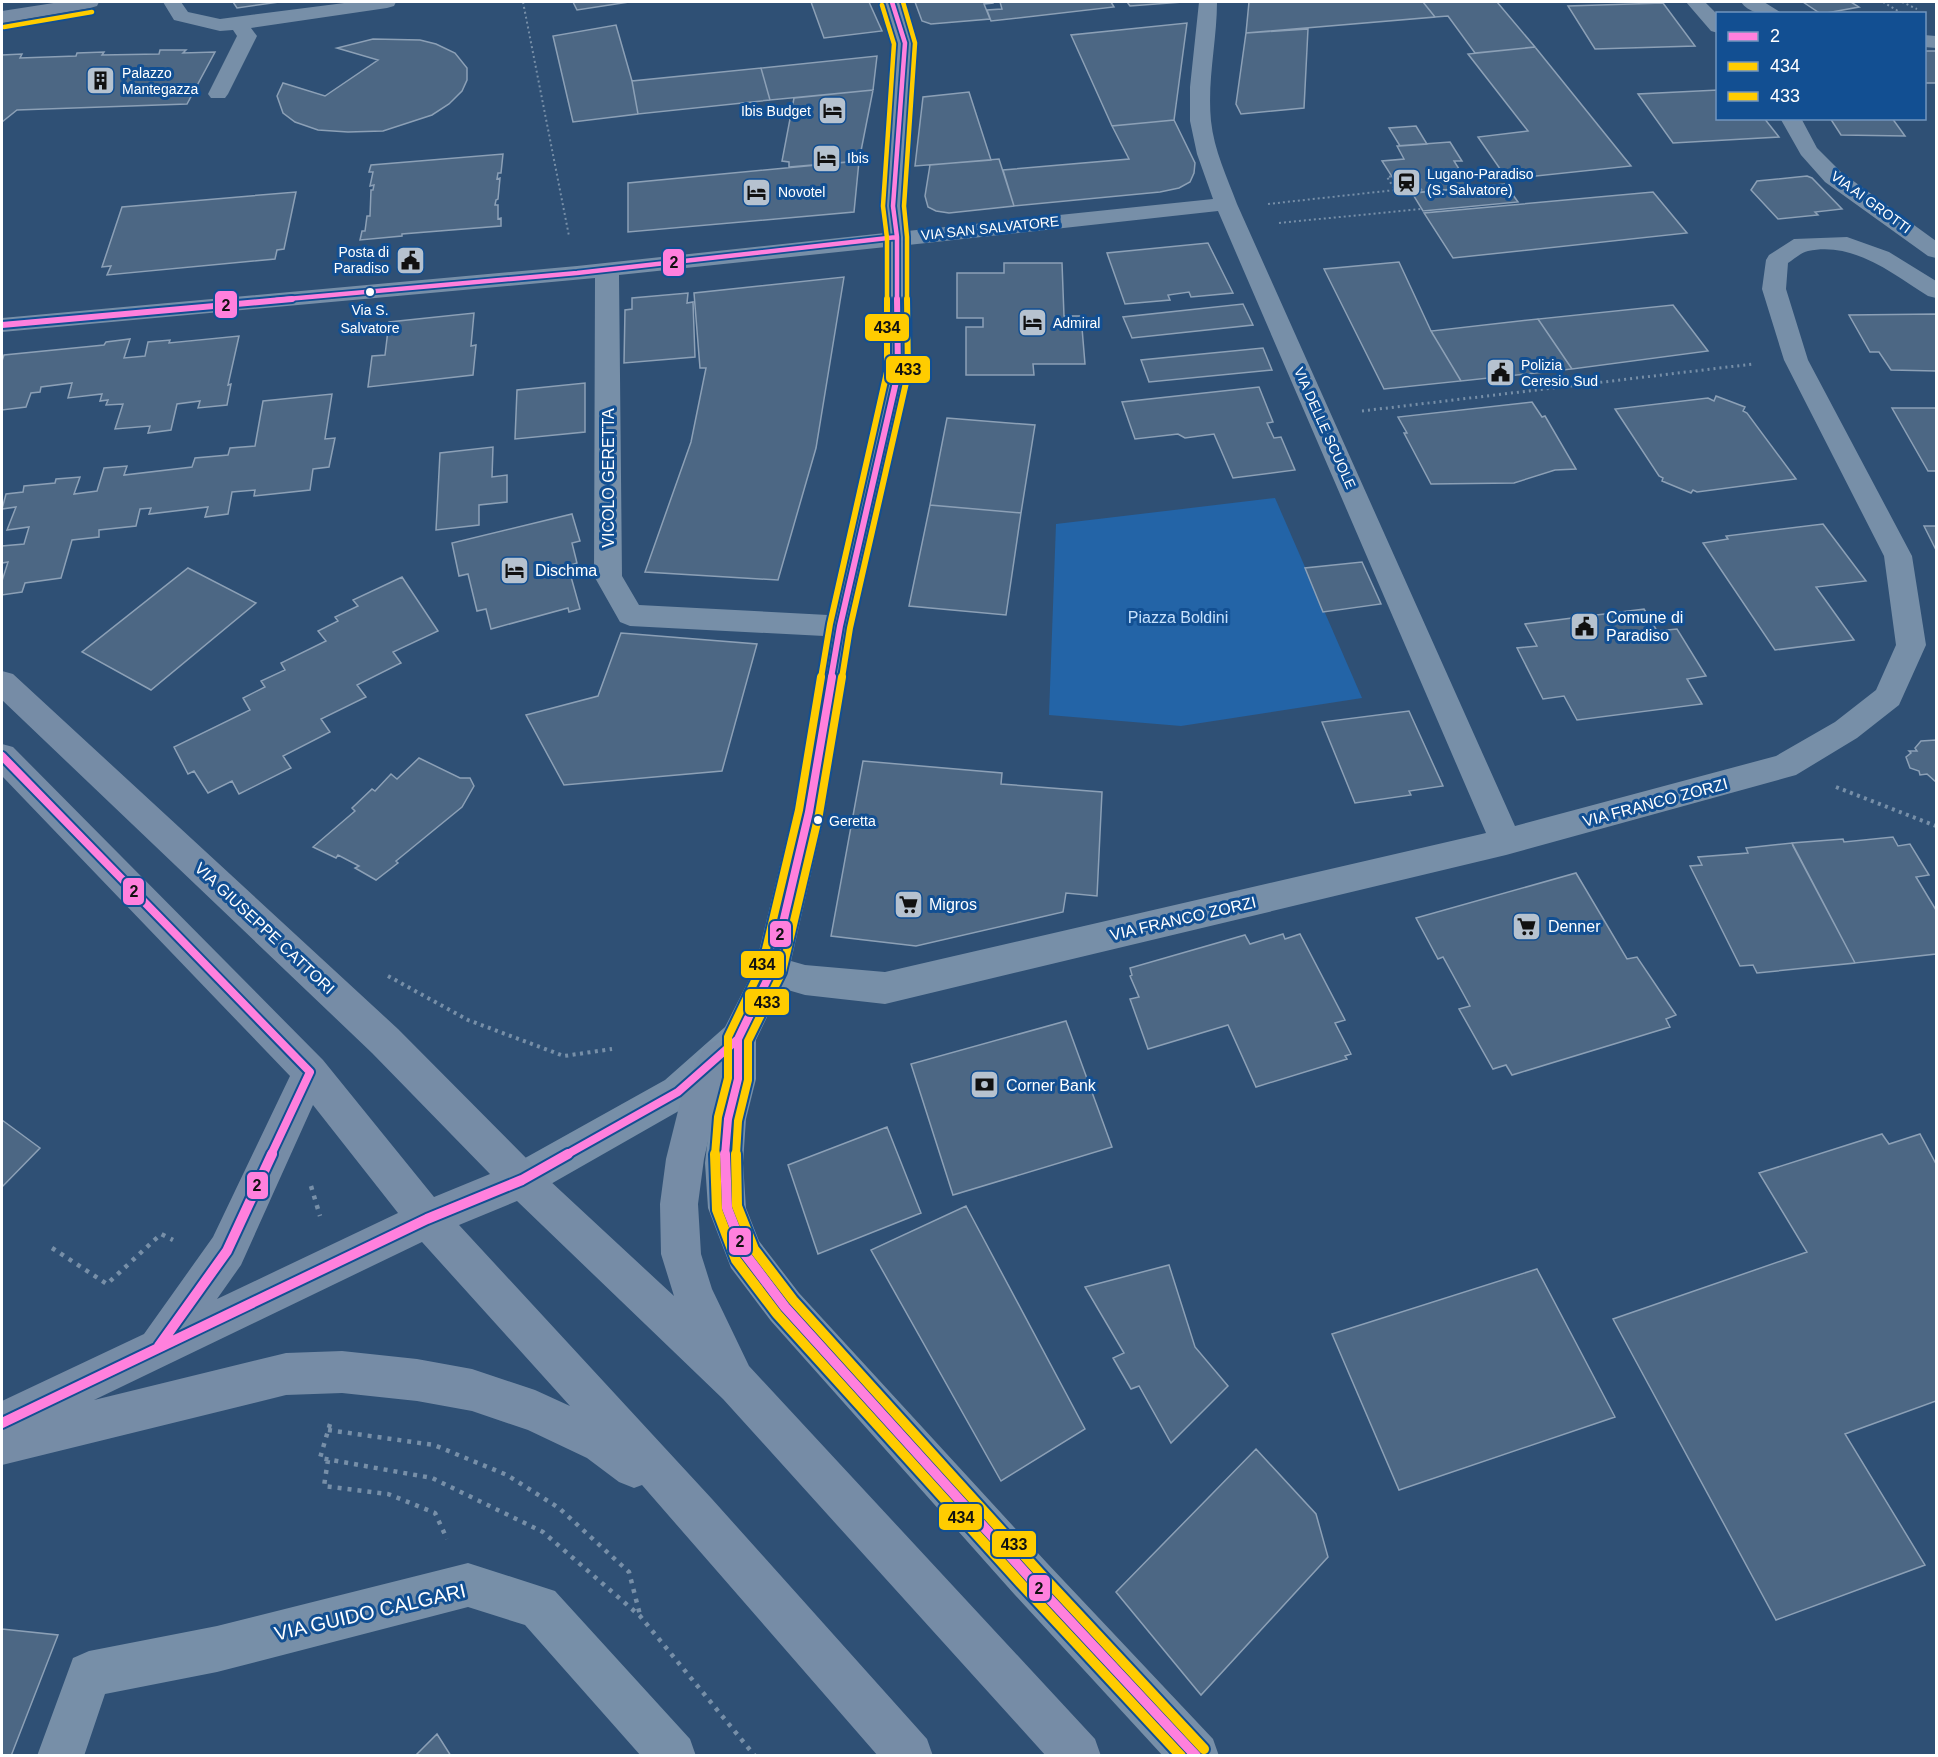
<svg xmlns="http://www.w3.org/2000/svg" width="1938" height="1757" font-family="Arial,sans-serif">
  <rect width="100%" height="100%" fill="#2f5075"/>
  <path fill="#2364a7" d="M1275,498L1362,698L1181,726L1049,715L1056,524Z"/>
  <path fill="#4c6784" stroke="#8ca0b6" stroke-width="1.5" d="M233,2H279L237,8Z
    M573,2H629L577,10Z
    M811,2H869L882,31L824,38Z
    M915,2H993V3L984,4L990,19L931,24L922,21Z
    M1000,2H1111L1114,7L991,21L987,10L1002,9Z
    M1127,2H1183L1130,6Z
    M1249,2H1423L1435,17L1246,33Z
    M1423,2H1497L1535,47L1475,53L1448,16L1435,17Z
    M1803,2H1851L1859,7L1821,14Z
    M1663,3L1695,46L1595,49L1568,6Z
    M1187,23L1174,120L1112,126L1071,35Z
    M616,25L632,81L638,114L573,122L553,36Z
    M1308,29L1304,108L1241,114L1236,104L1246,33Z
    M373,39L420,40L436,44L455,53L467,68V80L462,91L449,104L432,115L383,131L348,132L318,130L295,122L283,113L277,96L283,83L325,96L378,60L337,48Z
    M1535,47L1631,166L1507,179L1478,137L1528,131L1468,54Z
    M160,50H186L183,53L215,52L187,104L17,110L2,122V55L22,54L20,58L76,56L77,53L104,52L102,55L159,54Z
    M1924,51H1936V83H1924Z
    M877,56L873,90L770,100L761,68Z
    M761,68L770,100L638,114L632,81Z
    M873,90L859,161L789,167V162L782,161L794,98Z
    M1718,90V118H1764L1779,137L1673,143L1638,94Z
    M969,92L991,160L915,166L923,97Z
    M1830,118H1892L1905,136L1841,135Z
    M1174,120L1195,163L1194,173L1190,182L1179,188L1160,192L1014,206L1003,170L1129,159L1112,126Z
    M1416,126L1427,144L1400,146L1389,128Z
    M1450,142L1462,161H1454L1471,188L1403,194L1382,161L1404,159L1397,146Z
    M503,154L501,173H498L497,179L500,178L498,199L496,200L495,205H498V219L501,218V226L402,234V236L360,240L362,231H365L367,216H370L371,190H373L374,185L370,186L373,172H369L371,165Z
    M999,159L1014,206L949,213L936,211L928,207L925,196L930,165Z
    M859,161L854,212L628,232V183Z
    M1807,176L1812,178L1842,209L1815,212L1818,215L1778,219L1751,190L1757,181Z
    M1505,184L1518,202L1423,211L1412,193Z
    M296,192L284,249L277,250L275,259L107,275L111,266L102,267L122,207Z
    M1653,192L1687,233L1453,258L1424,213Z
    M1208,243L1233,293L1191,297L1189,292L1168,295L1170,300L1125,304L1107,253Z
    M1399,262L1431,331L1461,381L1384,389L1324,269Z
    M1004,263H1062L1064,316H1081L1085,364H1033L1034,375H966V327H983V318H957V273H1004Z
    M844,277L816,448L778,580L645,572L691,442L706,368H700L694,293Z
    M688,293L687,303L693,302L695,357L624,363L625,310L632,309V298Z
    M1243,304L1253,325L1132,338L1123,317Z
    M1673,305L1708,351L1572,369L1538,319Z
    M474,313L471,346L476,345L473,375L368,387L372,356L385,355L389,322Z
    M1936,314V371L1891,370L1879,352H1870L1849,315Z
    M1538,319L1572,369L1461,381L1431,331Z
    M239,336L228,385L231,384L227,405L198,408L200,401L177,404L171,430L148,433L150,426L115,429L123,404L106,405L108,400L100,401L102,394L68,398L72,383L41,387L40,392L31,393L26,407L2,410V361L4,355L104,345L106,342L130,339L124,358L145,356L148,342L170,340L169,343Z
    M1263,348L1272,370L1149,382L1141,360Z
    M585,383V432L515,439L517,390Z
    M1259,387L1273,422L1267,423L1274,438L1281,437L1295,470L1233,478L1214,434L1185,438L1178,434L1135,439L1122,402Z
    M332,394L325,439L335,438L329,467L313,469L310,490L254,496L255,490L232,492L228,514L205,517L208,507L149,514L151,508L140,509L136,526L99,530V537L72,540L61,578L25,583L22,592L2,595V581L8,562L2,563V546L24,544L29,527L7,530L16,507L2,509L6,494L23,492L24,486L55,483L56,479L80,477L74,494L97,491L104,468L127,466L124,475L192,467L195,458L228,455L230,448L255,446L263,401Z
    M1716,396L1745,407L1743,411L1747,413L1796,479L1697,492L1693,490L1691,493L1662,481L1663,478L1659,476L1615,409L1708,398L1714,401Z
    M1532,402L1542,417L1545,416L1576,469L1555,470L1514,483L1431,484L1404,433H1407L1398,417Z
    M1892,408H1936V471H1928Z
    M947,418L1035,425L1021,513L930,505Z
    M493,447L492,477L507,475V502L479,505V525L436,530L440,453Z
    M930,505L1021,513L1006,615L909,606Z
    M572,514L580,541L572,543L577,563L568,566L580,609L569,612L568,608L491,629L486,609L477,611L468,574L459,576L452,543Z
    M1823,524L1866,581L1816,587L1854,640L1775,650L1703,543L1728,539L1726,536Z
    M1924,526H1936V550Z
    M1362,562L1381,604L1323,612L1305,568Z
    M188,568L256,603L151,690L82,652Z
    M402,577L438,631L393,652L401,663L357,685L366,697L321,719L330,732L283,756L291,768L239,794L232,781L208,793L194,771L188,774L174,747L250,710L243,698L265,687L261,681L285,670L281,663L326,641L318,631L338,621L335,617L358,606L353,600Z
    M1644,609L1657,631L1677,629L1706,676L1687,679L1702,704L1577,720L1564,696L1543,699L1517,648L1537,646L1525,624Z
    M621,633L757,644L722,771L564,785L526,715L598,696Z
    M1409,711L1443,786L1409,791L1411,795L1355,803L1322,722Z
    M1936,740V782L1927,774L1920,775L1919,771L1910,768L1906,757L1911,753L1909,751H1917L1915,748L1921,741Z
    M419,758L460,778H470L474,786L462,807L396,861L398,863L376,880L355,868L359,866L338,855L336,858L313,847L355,811L352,808L372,789L375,791L391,774L397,779Z
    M863,761L1002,773L1001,784L1102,792L1097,896L1066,893L1063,912L916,946L831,936Z
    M1893,837L1898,846L1910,844L1929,875L1916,877L1936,910V954L1855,963L1792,843L1843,839L1844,842Z
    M1792,843L1793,846L1855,963L1757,973L1753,965L1740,966L1690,866L1702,865L1698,857L1748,853L1746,848Z
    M1576,873L1627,959L1637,957L1676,1015L1666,1019L1670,1027L1512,1075L1506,1065L1493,1069L1459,1009L1470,1006L1443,957L1438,959L1416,918Z
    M1283,934L1285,939L1300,934L1345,1020L1335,1023L1351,1054L1345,1056L1347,1059L1256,1087L1228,1025L1148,1049L1130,999L1139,997L1130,976L1132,975L1130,968L1245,935L1250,944Z
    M1066,1021L1112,1147L953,1195L911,1064Z
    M2,1120L40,1148L2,1187Z
    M887,1127L921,1213L818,1254L788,1165Z
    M1882,1134L1889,1144L1920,1134L1936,1164V1401L1845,1434L1925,1565L1776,1620L1613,1319L1807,1252L1759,1173Z
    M966,1206L1085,1429L1001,1481L871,1250Z
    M1169,1265L1195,1347L1228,1386L1171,1443L1139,1386L1131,1389L1113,1358L1124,1353L1085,1287Z
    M1537,1269L1615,1417L1399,1490L1332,1334Z
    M1256,1449L1316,1514L1328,1557L1201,1695L1116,1592Z
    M2,1629L58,1635L11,1756H2Z
    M437,1734L451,1756H415Z"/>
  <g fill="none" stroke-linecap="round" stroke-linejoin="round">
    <path stroke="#778fa8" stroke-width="2" stroke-dasharray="2 3" stroke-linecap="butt" d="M523,2L569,236
      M1883,2L1903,14
      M1902,2L1917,9
      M1268,204L1395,190L1387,177L1411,174L1423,192
      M1279,223L1421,209"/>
    <path stroke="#778fa8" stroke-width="3" stroke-dasharray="2 4" stroke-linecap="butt" d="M1362,411L1753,364"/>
    <path stroke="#778fa8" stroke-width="4" stroke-dasharray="3 4.5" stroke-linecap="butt" d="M1836,787L1936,826
      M388,976L468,1020L564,1056L612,1049"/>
    <path stroke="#778fa8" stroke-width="4.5" stroke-dasharray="4 6" stroke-linecap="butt" d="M311,1186L320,1216
      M52,1248L107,1284L161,1234L173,1240
      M330,1424L320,1458L432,1478L543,1532L640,1616L755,1756
      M328,1430L434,1445L507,1475L559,1508L629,1572L640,1615
      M328,1460L324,1486L388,1494L435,1513L447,1539"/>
    <path fill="#778fa8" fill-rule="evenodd" d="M163,2H181L188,12L220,19L352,2H396L394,6L387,8L251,28L257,36L228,94L225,98H211L208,94L237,36L233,30L220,31L174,20Z
      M883,2H901L915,43L904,206L907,231L1213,199L1197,154L1190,121V87L1199,2H1217C1217,41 1207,81 1211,121C1214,150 1227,177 1237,204L1515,826L1776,756L1835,722L1876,690L1896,645L1884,556L1784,360L1762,289L1766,260L1769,255L1794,239L1847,237L1889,252L1936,281V298L1928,296C1893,274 1853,241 1808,251C1802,252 1794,259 1788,263L1786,289L1808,360L1912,556L1926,645L1899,705L1857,738L1796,775L1785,778L1506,855L885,1004L805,995L781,988L756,1040V1079L746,1119L743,1163L746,1208L759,1241L799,1293L1047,1563L1213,1739L1219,1756H1163L1015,1595L771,1321L731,1268L708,1208L705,1163L710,1119L720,1078L691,1104L535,1193L522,1198L509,1193L503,1180L509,1167L665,1080L725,1027L755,968L793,812L824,636L630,626L620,622L594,576L595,278L2,332V318L577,266L885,233L882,206L895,43ZM1218,211L1486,833L885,972L805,965L791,961L825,812L854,626L910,373L908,245ZM886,247V373L828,615L639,605L622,576L619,275Z
      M1686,2H1705L1718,15V33L1711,31Z
      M1741,2H1764L1783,14C1768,14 1751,16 1741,2Z
      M1924,35L1936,36V48L1924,47Z
      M1780,118H1801L1817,148L1841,172L1936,241V258L1928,256L1825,182L1801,155Z
      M468,1563L555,1591L690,1739L696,1756H641L525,1625L468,1607L217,1672L105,1694L84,1756H37L73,1658L89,1651L217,1626Z"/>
    <path fill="#768ca6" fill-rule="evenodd" d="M60,2H99L97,6L90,8L2,23V11Z
      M2,671L13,674L398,1029L535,1167L674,1296L661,1254L660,1204L666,1159L683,1091L705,1045L718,1040L731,1045L736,1057L719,1093L704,1159L698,1204L701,1254L712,1289L749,1366L1095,1739L1101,1756H1046L723,1399L517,1201L459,1225L712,1499L927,1739L933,1756H878L642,1485L634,1488L619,1482L587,1458L528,1430L472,1411L417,1401L342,1393L286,1395L2,1465V1401L144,1334L213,1237L290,1076L2,776V744L13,747L323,1060L434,1197L490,1174L372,1053L2,700ZM313,1105L398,1213L217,1299L241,1265ZM422,1242L570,1406L535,1390L472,1369L417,1359L342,1351L286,1353L94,1400Z"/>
    <defs>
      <path id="bus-1-far3" d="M892,2L905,43L893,206L897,237V300
        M276,300L577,273L897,237"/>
      <path id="bus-1-far2" d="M2,325L292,299
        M831,678L840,626L898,373L897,299"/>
      <path id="bus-1-far1" d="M2,756L310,1072L271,1155
        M566,1155L678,1092L738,1039L772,970L809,812L832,677
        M725,1155L728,1119L738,1079V1039L748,1018"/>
      <path id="bus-1" d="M725,1154L727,1208L745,1254L785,1307L1031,1579L1196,1756
        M159,1346L227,1251L272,1154
        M2,1423L427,1219L522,1180L568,1154"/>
      <path id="bus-2-far3" d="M882,5L894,44L883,206L887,238V300
        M4,27L92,12"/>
      <path id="bus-2-far2" d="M821,678L830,624L887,372V299"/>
      <path id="bus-2-far1" d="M715,1155L718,1117L728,1078V1037L762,966L799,810L821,677"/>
      <path id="bus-2" d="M715,1154L717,1210L736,1260L777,1314L1023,1586L1181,1756"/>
      <path id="bus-3-far3" d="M903,2L915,43L904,206L907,237V300"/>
      <path id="bus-3-far2" d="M842,678L850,628L908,374L907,299"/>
      <path id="bus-3-far1" d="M736,1155L738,1121L748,1080V1041L782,972L819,814L842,677"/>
      <path id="bus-3" d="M736,1154L737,1206L754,1249L793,1300L1039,1572L1204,1749"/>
    </defs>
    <use href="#bus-1-far3" stroke="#124f92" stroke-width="8"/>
    <use href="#bus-1-far2" stroke="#124f92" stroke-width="10"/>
    <use href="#bus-1-far1" stroke="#124f92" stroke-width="12"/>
    <use href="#bus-1" stroke="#124f92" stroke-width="14"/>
    <use href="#bus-2-far3" stroke="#124f92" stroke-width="8"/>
    <use href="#bus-2-far2" stroke="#124f92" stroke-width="10"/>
    <use href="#bus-2-far1" stroke="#124f92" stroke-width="12"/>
    <use href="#bus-2" stroke="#124f92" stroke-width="14"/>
    <use href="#bus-3-far3" stroke="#124f92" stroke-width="8"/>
    <use href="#bus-3-far2" stroke="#124f92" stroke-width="10"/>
    <use href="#bus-3-far1" stroke="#124f92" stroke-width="12"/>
    <use href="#bus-3" stroke="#124f92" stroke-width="14"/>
    <use href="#bus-1-far3" stroke="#ff80dd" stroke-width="4.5"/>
    <use href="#bus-1-far2" stroke="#ff80dd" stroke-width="6"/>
    <use href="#bus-1-far1" stroke="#ff80dd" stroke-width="8"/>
    <use href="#bus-1" stroke="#ff80dd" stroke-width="10"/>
    <use href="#bus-2-far3" stroke="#fc0" stroke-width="4.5"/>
    <use href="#bus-2-far2" stroke="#fc0" stroke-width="6"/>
    <use href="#bus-2-far1" stroke="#fc0" stroke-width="8"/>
    <use href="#bus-2" stroke="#fc0" stroke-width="10"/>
    <use href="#bus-3-far3" stroke="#fc0" stroke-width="4.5"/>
    <use href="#bus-3-far2" stroke="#fc0" stroke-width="6"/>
    <use href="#bus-3-far1" stroke="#fc0" stroke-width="8"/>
    <use href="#bus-3" stroke="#fc0" stroke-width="10"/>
  </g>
  <defs>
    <symbol id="building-square" viewBox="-11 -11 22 22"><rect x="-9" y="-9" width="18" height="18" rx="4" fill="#b6c2cf" stroke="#124f92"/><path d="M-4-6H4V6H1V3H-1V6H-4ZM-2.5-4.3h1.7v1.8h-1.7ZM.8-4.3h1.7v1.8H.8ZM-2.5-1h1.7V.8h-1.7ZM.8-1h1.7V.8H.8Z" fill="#111"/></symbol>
    <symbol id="hotel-square" viewBox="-11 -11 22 22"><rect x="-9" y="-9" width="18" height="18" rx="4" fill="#b6c2cf" stroke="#124f92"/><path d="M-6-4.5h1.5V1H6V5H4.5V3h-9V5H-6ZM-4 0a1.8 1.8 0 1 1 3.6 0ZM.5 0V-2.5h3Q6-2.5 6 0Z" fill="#111"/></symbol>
    <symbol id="station-square" viewBox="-11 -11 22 22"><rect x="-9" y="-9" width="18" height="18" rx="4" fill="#b6c2cf" stroke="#124f92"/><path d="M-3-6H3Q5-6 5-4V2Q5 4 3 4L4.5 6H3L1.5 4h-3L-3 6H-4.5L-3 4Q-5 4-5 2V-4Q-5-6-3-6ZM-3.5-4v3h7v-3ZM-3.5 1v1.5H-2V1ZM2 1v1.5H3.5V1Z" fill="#111"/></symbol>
    <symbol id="civic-square" viewBox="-11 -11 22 22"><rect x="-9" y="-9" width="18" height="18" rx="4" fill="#b6c2cf" stroke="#124f92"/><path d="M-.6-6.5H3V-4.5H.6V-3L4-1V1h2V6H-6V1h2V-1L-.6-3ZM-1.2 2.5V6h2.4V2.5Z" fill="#111"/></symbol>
    <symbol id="supermarket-square" viewBox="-11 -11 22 22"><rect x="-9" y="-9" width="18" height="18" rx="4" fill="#b6c2cf" stroke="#124f92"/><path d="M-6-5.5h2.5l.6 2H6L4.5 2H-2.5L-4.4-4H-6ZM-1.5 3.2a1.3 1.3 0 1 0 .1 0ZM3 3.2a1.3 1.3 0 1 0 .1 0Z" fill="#111"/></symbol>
    <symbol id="bank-square" viewBox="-11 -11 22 22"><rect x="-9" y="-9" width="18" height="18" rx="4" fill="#b6c2cf" stroke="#124f92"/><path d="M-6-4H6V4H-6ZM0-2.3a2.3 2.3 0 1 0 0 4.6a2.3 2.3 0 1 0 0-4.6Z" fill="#111"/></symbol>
  </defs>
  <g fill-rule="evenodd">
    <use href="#building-square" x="84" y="64" width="33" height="33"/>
    <use href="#hotel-square" x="816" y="94" width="33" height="33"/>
    <use href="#hotel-square" x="810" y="142" width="33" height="33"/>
    <use href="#station-square" x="1390" y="166" width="33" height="33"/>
    <use href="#hotel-square" x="740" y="176" width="33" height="33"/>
    <use href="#civic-square" x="394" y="244" width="33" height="33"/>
    <use href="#hotel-square" x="1016" y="306" width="33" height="33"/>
    <use href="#civic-square" x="1484" y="356" width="33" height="33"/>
    <use href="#hotel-square" x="498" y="554" width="33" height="33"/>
    <use href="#civic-square" x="1568" y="610" width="33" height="33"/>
    <use href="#supermarket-square" x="892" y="888" width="33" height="33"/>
    <use href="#supermarket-square" x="1510" y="910" width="33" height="33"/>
    <use href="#bank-square" x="968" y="1068" width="33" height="33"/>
  </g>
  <g fill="#fff" stroke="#124f92" stroke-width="2">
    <circle cx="370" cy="292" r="5"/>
    <circle cx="818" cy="820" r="5"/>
  </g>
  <g text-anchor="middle" stroke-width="6" stroke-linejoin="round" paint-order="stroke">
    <g font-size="14" fill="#fff" stroke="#124f92" text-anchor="start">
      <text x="122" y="78">Palazzo<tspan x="122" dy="16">Mantegazza</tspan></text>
      <text x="811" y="116" text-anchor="end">Ibis Budget</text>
      <text x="847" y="163">Ibis</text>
      <text x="1427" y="179">Lugano-Paradiso<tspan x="1427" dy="16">(S. Salvatore)</tspan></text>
      <text x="778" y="197">Novotel</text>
      <text x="389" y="257" text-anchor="end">Posta di<tspan x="389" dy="16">Paradiso</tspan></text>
      <text x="1053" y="328">Admiral</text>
      <text x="1521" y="370">Polizia<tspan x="1521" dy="16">Ceresio Sud</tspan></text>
    </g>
    <g font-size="14" fill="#fff" stroke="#124f92">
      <text transform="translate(1871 202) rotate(36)" y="5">VIA AI GROTTI</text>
      <text transform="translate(990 228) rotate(-6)" y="5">VIA SAN SALVATORE</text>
      <text transform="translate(1325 428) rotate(66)" y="5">VIA DELLE SCUOLE</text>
    </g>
    <g font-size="14" fill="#fff" stroke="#124f92">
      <text x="370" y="315">Via S.<tspan x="370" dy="18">Salvatore</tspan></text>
      <text x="829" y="826" text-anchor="start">Geretta</text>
    </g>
    <g font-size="16" fill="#fff" stroke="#124f92">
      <text transform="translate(608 478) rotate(-90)" y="6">VICOLO GERETTA</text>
      <text transform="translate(1655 802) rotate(-15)" y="6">VIA FRANCO ZORZI</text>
      <text transform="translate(1183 918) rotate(-13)" y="6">VIA FRANCO ZORZI</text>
      <text transform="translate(265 928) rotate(43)" y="6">VIA GIUSEPPE CATTORI</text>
    </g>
    <g font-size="16" fill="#fff" stroke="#124f92" text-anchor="start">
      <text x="535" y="576">Dischma</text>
      <text x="1606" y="623">Comune di<tspan x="1606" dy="18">Paradiso</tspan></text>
      <text x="929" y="910">Migros</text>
      <text x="1548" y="932">Denner</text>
      <text x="1006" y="1091">Corner Bank</text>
    </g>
    <g font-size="16" fill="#c6e1fd" stroke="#124f92">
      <text x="1178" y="623">Piazza Boldini</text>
    </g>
    <g font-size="20" fill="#fff" stroke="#124f92">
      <text transform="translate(370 1612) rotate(-13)" y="7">VIA GUIDO CALGARI</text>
    </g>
  </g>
  <g stroke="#124f92" stroke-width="2">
    <rect x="662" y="248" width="23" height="29" rx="6" fill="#ff80dd"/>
    <rect x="214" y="290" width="24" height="29" rx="6" fill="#ff80dd"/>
    <rect x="864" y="313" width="46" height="29" rx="6" fill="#fc0"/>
    <rect x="885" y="355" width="46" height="29" rx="6" fill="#fc0"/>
    <rect x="122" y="877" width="23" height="29" rx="6" fill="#ff80dd"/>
    <rect x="769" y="920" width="23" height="28" rx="6" fill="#ff80dd"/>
    <rect x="740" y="950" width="45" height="29" rx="6" fill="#fc0"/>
    <rect x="744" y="988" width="46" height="28" rx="6" fill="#fc0"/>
    <rect x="246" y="1171" width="23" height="29" rx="6" fill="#ff80dd"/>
    <rect x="728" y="1227" width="24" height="29" rx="6" fill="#ff80dd"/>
    <rect x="938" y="1503" width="45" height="28" rx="6" fill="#fc0"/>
    <rect x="991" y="1530" width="46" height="28" rx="6" fill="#fc0"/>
    <rect x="1028" y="1574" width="23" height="28" rx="6" fill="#ff80dd"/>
  </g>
  <g font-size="16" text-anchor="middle" font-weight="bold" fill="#111">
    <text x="674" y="268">2</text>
    <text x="226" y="311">2</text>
    <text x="887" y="333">434</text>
    <text x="908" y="375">433</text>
    <text x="134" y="897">2</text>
    <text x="780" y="940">2</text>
    <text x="762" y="970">434</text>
    <text x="767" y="1008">433</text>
    <text x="257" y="1191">2</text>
    <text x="740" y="1247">2</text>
    <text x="961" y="1523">434</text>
    <text x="1014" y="1550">433</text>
    <text x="1039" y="1594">2</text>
  </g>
  <rect width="1938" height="1757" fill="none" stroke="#ffffff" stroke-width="6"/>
  <rect x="1716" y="12" width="210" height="108" fill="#124f92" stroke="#7195be" stroke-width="1.5"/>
  <rect x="1728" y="32" width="30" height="9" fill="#ff80dd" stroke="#7195be" stroke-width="1.5"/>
  <text x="1770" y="42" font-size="18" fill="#ffffff">2</text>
  <rect x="1728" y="62" width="30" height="9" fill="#ffcc00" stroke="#7195be" stroke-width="1.5"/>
  <text x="1770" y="72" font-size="18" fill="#ffffff">434</text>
  <rect x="1728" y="92" width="30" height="9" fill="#ffcc00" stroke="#7195be" stroke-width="1.5"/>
  <text x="1770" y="102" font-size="18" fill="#ffffff">433</text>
</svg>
